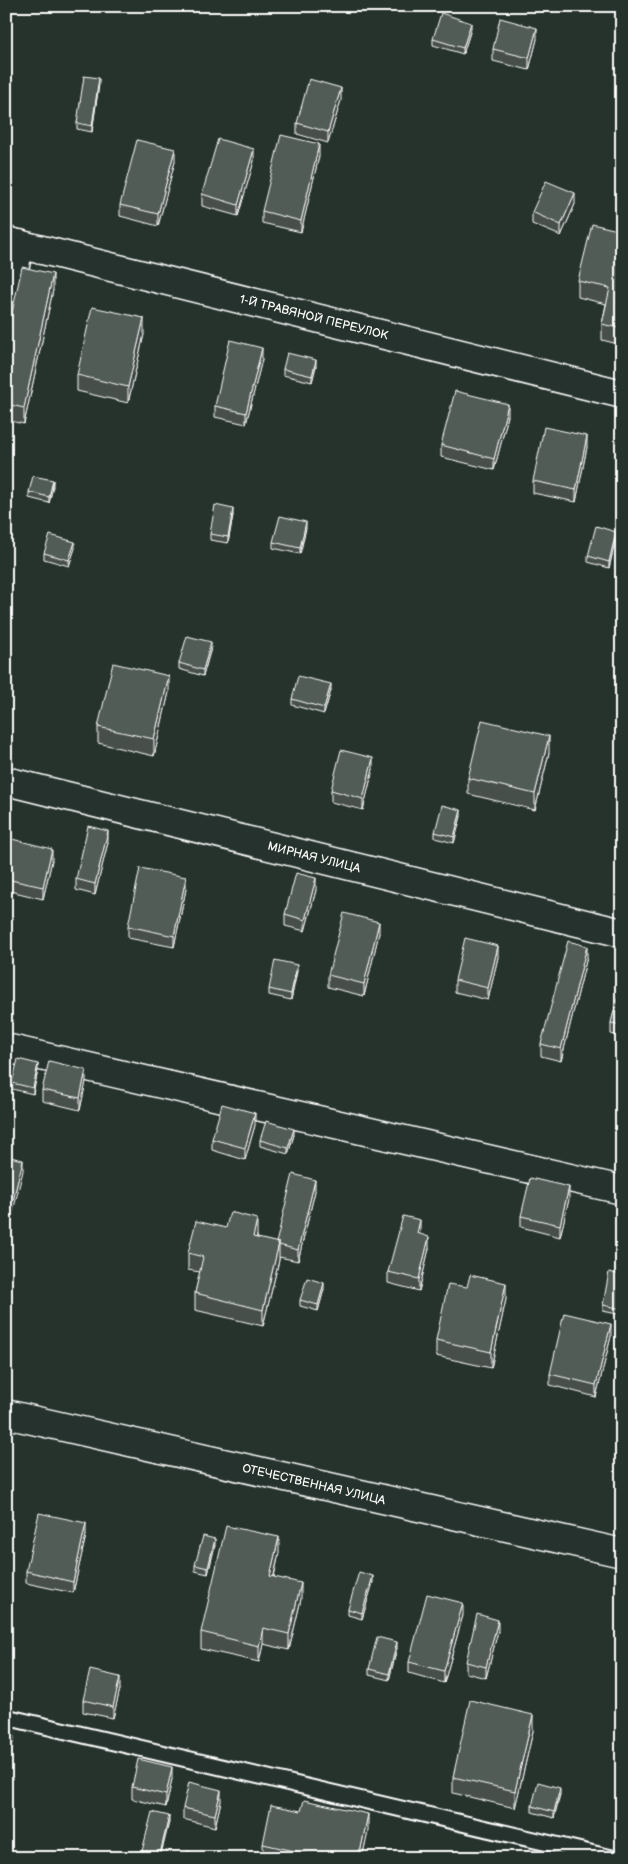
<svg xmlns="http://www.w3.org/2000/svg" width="628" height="1864" font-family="'Balsamiq Sans',sans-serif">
  <rect width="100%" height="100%" fill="#26332d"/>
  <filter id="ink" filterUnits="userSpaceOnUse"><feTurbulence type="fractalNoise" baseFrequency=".02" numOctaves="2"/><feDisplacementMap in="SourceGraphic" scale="10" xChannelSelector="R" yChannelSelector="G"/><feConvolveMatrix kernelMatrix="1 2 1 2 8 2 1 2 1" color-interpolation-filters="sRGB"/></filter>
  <g filter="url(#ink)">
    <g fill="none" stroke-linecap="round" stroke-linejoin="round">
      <defs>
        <path id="service" d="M6,1717L612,1858"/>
        <path id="minor" d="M6,241L622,394
          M6,302L20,244
          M6,781L622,933
          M6,1048L622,1190
          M6,1414L622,1553"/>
      </defs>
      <use href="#service" stroke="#fff" stroke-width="19"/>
      <use href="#minor" stroke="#fff" stroke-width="31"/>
      <use href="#service" stroke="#26332d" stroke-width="15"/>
      <use href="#minor" stroke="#26332d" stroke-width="28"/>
    </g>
    <path fill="#464f4b" stroke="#fff" d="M471,29L463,54L433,45V39Z
      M537,39L529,70L493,61V49Z
      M99,84L92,132L77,129V123Z
      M341,100L328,143L297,134V123Z
      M319,156L301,232L262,223V211Z
      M175,161L158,226L120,216V205Z
      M254,161L238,216L202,206V194Z
      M575,204L561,236L532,224V212Z
      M622,231V345L602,340V324L606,304L578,297V281Z
      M53,290L24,424L6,420V340Z
      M144,334L128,403L77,391V375Z
      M262,359L246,424L215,417V406Z
      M316,366L312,382L283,375V369Z
      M508,416L494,470L441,457V445Z
      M587,447L576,502L533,493V481Z
      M53,486L49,503L29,498V492Z
      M233,515L228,543L210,540V534Z
      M306,528L300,554L273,548V542Z
      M616,538L609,568L588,562V556Z
      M75,548L69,566L44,559V553Z
      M211,648L203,676L179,669V663Z
      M331,690L324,714L292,705V699Z
      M169,692L154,756L98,743V727Z
      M549,753L535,810L468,794V778Z
      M373,769L363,810L331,802V790Z
      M461,816L454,843L435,838V832Z
      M108,842L95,895L76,890V879Z
      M6,844L52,860L43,899L6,890Z
      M186,889L174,947L128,938V926Z
      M316,890L305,931L285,926V914Z
      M379,933L364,996L328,987V975Z
      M498,957L488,1000L455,992V980Z
      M587,957L561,1061L541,1056V1044Z
      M297,971L291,1000L269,995V989Z
      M622,980V1037L611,1034V1023Z
      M38,1070L33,1094L12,1089V1083Z
      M86,1081L80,1110L42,1101V1090Z
      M255,1125L245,1160L212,1150V1139Z
      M294,1135L288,1154L260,1146V1140Z
      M315,1191L298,1261L279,1257V1260L263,1326L195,1310V1293L200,1272L188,1270V1253L257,1235V1238L276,1243Z
      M569,1199L560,1237L521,1227V1216Z
      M420,1231L419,1234L429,1248L419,1291L388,1283V1272Z
      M622,1275V1315L603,1311V1305Z
      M324,1289L318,1311L300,1306V1300Z
      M506,1299L491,1368L436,1356V1340Z
      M611,1336L596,1397L550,1385V1374Z
      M86,1535L73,1593L26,1583V1571Z
      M215,1545L208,1574L195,1571V1565Z
      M279,1553L274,1577L301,1599L289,1650L263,1644L259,1662L201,1649V1632Z
      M373,1582L362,1619L348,1615V1609Z
      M463,1615L444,1683L409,1673V1662Z
      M498,1631L486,1678L466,1673V1662Z
      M397,1648L389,1680L369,1675V1669Z
      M120,1689L113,1718L83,1712V1700Z
      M6,1726L14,1739L7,1767H6Z
      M533,1731L515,1808L453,1793V1777Z
      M172,1779L166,1807L132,1799V1787Z
      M560,1794L554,1818L532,1812V1806Z
      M221,1801L215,1827L183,1819V1808Z
      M169,1822L160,1858H141V1855Z
      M368,1831L362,1858H263V1844Z"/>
    <path fill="#39403d" stroke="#fff" d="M471,23V29L463,54V48Z
      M537,28V39L529,70V58Z
      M99,78V84L92,132V126Z
      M341,88V100L328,143V132Z
      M319,144V156L301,232V221Z
      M175,149V161L158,226V214Z
      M254,149V161L238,216V205Z
      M575,193V204L561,236V225Z
      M53,274V290L24,424V408Z
      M144,318V334L128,403V387Z
      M262,348V359L246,424V413Z
      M316,360V366L312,382V376Z
      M508,404V416L494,470V459Z
      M587,436V447L576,502V490Z
      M53,480V486L49,503V497Z
      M233,509V515L228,543V537Z
      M306,522V528L300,554V548Z
      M616,532V538L609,568V562Z
      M75,542V548L69,566V560Z
      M211,642V648L203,676V670Z
      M169,676V692L154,756V739Z
      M331,684V690L324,714V708Z
      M549,736V753L535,810V794Z
      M373,758V769L363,810V799Z
      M461,810V816L454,843V837Z
      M108,831V842L95,895V884Z
      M52,849V860L43,899V887Z
      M186,877V889L174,947V936Z
      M316,878V890L305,931V920Z
      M379,922V933L364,996V984Z
      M498,946V957L488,1000V988Z
      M587,946V957L561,1061V1049Z
      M297,965V971L291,1000V994Z
      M38,1064V1070L33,1094V1088Z
      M86,1070V1081L80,1110V1098Z
      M255,1113V1125L245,1160V1148Z
      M294,1129V1135L288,1154V1148Z
      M23,1160V1171L6,1240V1229Z
      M315,1180V1191L298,1261V1250Z
      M569,1187V1199L560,1237V1225Z
      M257,1219V1235L253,1254V1237Z
      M420,1220V1231L417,1245V1233Z
      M429,1237V1248L419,1291V1279Z
      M279,1243V1260L263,1326V1310Z
      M324,1283V1289L318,1311V1305Z
      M506,1283V1299L491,1368V1352Z
      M611,1324V1336L596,1397V1385Z
      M86,1523V1535L73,1593V1582Z
      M279,1537V1553L270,1592V1576Z
      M215,1539V1545L208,1574V1568Z
      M373,1576V1582L362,1619V1613Z
      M301,1583V1599L289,1650V1634Z
      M463,1603V1615L444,1683V1671Z
      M498,1620V1631L486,1678V1667Z
      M263,1628V1644L259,1662V1646Z
      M397,1642V1648L389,1680V1674Z
      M120,1677V1689L113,1718V1707Z
      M533,1715V1731L515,1808V1791Z
      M14,1728V1739L7,1767V1756Z
      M172,1767V1779L166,1807V1795Z
      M560,1788V1794L554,1818V1812Z
      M221,1790V1801L215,1827V1815Z
      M368,1814V1831L362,1858H359Z
      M169,1816V1822L160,1858H159Z"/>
    <path fill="#515c57" stroke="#fff" d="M441,13L471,23L463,48L433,39Z
      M500,18L537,28L529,58L493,49Z
      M84,76L99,78L92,126L77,123Z
      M309,79L341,88L328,132L297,123Z
      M281,135L319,144L301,221L262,211Z
      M218,139L254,149L238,205L202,194Z
      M137,140L175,149L158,214L120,205Z
      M546,181L575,193L561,225L532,212Z
      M592,224L622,231V329L602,324L610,288L578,281Z
      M22,267L53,274L24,408L6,404V340Z
      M92,307L144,318L128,387L77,375Z
      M230,340L262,348L246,413L215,406Z
      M287,353L316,360L312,376L283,369Z
      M455,391L508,404L494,459L441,445Z
      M544,427L587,436L576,490L533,481Z
      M33,476L53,480L49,497L29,492Z
      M215,505L233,509L228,537L210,534Z
      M280,516L306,522L300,548L273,542Z
      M596,526L616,532L609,562L588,556Z
      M50,535L75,542L69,560L44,553Z
      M187,636L211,642L203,670L179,663Z
      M113,663L169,676L154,739L98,727Z
      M298,676L331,684L324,708L292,699Z
      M482,720L549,736L535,794L468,778Z
      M341,750L373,758L363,799L331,790Z
      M442,805L461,810L454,837L435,832Z
      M88,826L108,831L95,884L76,879Z
      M8,838L52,849L43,887L6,879V844Z
      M140,868L186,877L174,936L128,926Z
      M296,873L316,878L305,920L285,914Z
      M344,913L379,922L364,984L328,975Z
      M465,938L498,946L488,988L455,980Z
      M568,941L587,946L561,1049L541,1044Z
      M275,960L297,965L291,994L269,989Z
      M622,980V1025L611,1023Z
      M18,1059L38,1064L33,1088L12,1083Z
      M49,1061L86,1070L80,1098L42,1090Z
      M222,1104L255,1113L245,1148L212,1139Z
      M266,1121L294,1129L288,1148L260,1140Z
      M6,1156L23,1160L6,1229Z
      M293,1174L315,1180L298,1250L279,1245V1243H276Z
      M530,1178L569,1187L560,1225L521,1216Z
      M230,1212L257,1219L253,1237L279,1243L263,1310L195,1293L203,1257L188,1253L196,1221L226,1228Z
      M403,1216L420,1220L417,1233L429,1237L419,1279L388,1272Z
      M609,1272L622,1275V1309L603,1305Z
      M470,1275L506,1283L491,1352L436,1340L448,1284L467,1287Z
      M307,1278L324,1283L318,1305L300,1300Z
      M564,1313L611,1324L596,1385L550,1374Z
      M39,1513L86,1523L73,1582L26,1571Z
      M226,1526L279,1537L270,1576L301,1583L289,1634L263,1628L259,1646L201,1632Z
      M203,1536L215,1539L208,1568L195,1565Z
      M359,1572L373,1576L362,1613L348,1609Z
      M427,1594L463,1603L444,1671L409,1662Z
      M477,1614L498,1620L486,1667L466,1662Z
      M377,1637L397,1642L389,1674L369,1669Z
      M90,1670L120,1677L113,1707L83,1700Z
      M470,1700L533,1715L515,1791L453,1777Z
      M6,1726L14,1728L7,1756H6Z
      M138,1759L172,1767L166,1795L132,1787Z
      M189,1782L221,1790L215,1815L183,1808Z
      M538,1782L560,1788L554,1812L532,1806Z
      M304,1800L368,1814L359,1858H326L263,1844L271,1805L301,1811Z
      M152,1812L169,1816L159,1858H152L141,1855Z
      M187,1851L211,1857V1858H185Z"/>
  </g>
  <g text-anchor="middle" stroke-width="4.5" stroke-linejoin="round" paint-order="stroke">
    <g font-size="12" fill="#fff" stroke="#26332d">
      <text transform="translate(314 317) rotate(14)" y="4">1-Й ТРАВЯНОЙ ПЕРЕУЛОК</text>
      <text transform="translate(314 857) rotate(14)" y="4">МИРНАЯ УЛИЦА</text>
      <text transform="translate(314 1484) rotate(13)" y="4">ОТЕЧЕСТВЕННАЯ УЛИЦА</text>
    </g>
  </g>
  <rect width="628" height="1864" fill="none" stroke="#26332d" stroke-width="25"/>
  <rect x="12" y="12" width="603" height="1839" fill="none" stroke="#fff" stroke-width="2" filter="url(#ink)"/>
</svg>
